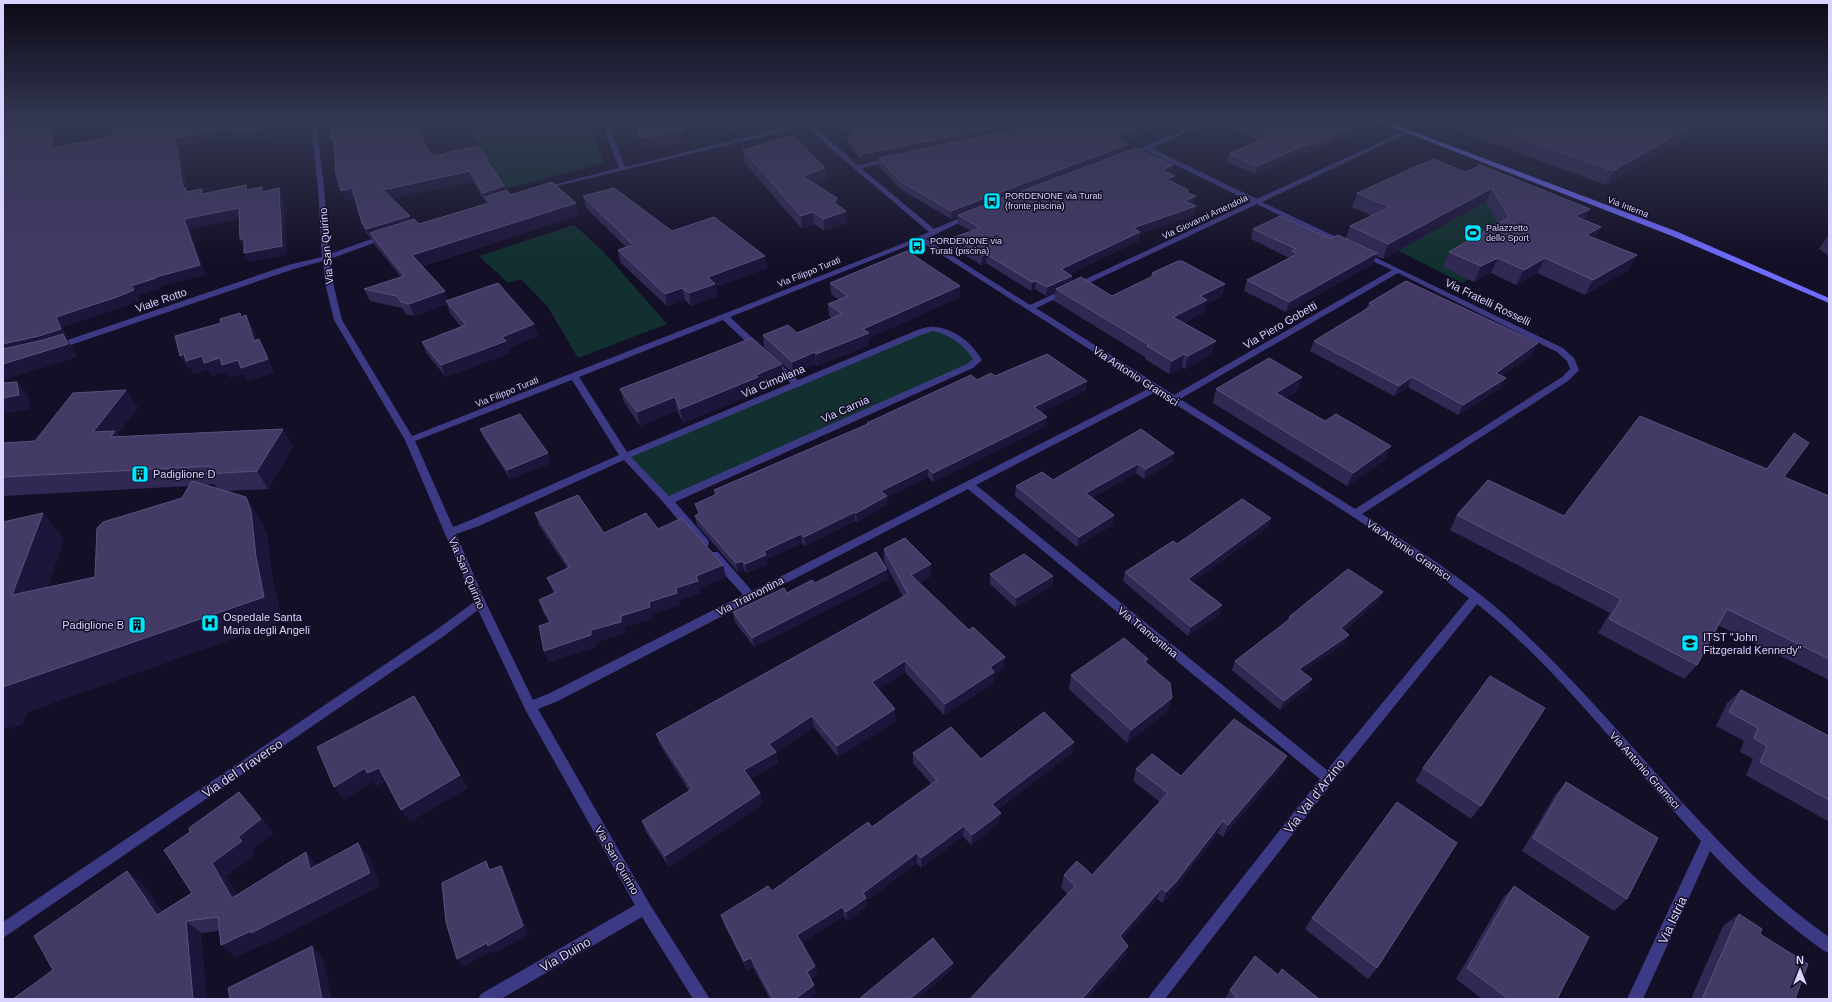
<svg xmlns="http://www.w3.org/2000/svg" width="1832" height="1002" font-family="Arial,sans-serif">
  <rect width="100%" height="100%" fill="#130f26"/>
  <path fill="#12302f" d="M587,119L604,163L496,191L465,120Z
    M1460,183L1566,222L1462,283L1357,230Z
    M574,225L603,251L667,324L578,358L548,307L521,279L508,283L479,256Z
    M931,329C949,331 970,343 978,360L668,501L625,456Z"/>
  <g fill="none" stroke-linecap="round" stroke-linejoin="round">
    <path fill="#3d3a85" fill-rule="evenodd" d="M310,119H316L324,188L329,254L383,235L390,237L330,259L334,287L342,320L412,436L899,245L929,232L830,148L807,126L541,190V188L619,168L600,119H606L625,167L804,123L800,119H807L857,165L895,158V160L861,168L934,229L969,214H973V216L926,239L1030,305L1251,202L1145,150L1130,156H1126V154L1190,127L1177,119H1185L1195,124L1207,119H1216L1151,148L1257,199L1406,130H1410V132L1262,202L1345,241V245H1339L1257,204L1036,308L1174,395L1392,270L1361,256V252H1364L1563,348L1574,358L1579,370L1568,381L1362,514C1417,549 1472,583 1519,628C1604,707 1673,800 1757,879C1780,900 1804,919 1829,937V953L1824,951C1783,921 1745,889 1710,851L1643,999H1627L1701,841C1628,763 1561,670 1477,604L1333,782L1165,999H1148L1151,994L1320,779L968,489L558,701L538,709L649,903L710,999H693L642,917L501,999H478L481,994L635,905L526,711L478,610L444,636L3,938V922L436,630L474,602L405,440L334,320L326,287L323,261L294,269L59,349L56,350L52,347L53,345L288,265L322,257L318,188ZM920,241L1150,388L752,591L718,552H710L709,555L710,558L743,595L550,693L533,700L486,603L456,534L479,526L624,460L664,503L700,546H708L709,543L708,540L675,502L973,368L982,360C972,343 954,328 934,327C927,326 921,329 915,331L798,380L776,360H770L769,362L770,364L791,383L627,452L579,377L723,320L756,351H762V347L730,317ZM1398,273L1557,352L1567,361L1570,369L1562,377L1355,509L1180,399ZM933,331C949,334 965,345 973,359L967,364L669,496L631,457L921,335ZM572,380L619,455L471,520L453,527L415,441ZM1156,392C1261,459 1370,523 1469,598L1327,770L976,485Z
      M1387,119H1396L1386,124H1382V122Z"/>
    <path fill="#6f6bff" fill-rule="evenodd" d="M1371,119H1380L1678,232L1829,298V303L1672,236Z"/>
  </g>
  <path fill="#312854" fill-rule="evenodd" d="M627,119H676L682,131L684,143L644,149L638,136H635Z
    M722,119H775L776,128L732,135Z
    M837,119H1177V121L1122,141L1128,144L1127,151L1171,174L1173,183L1188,193L1194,204L1193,205L1194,215L1140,234L1139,241L1069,274L1072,276L1071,282L1112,296L1151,277L1152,273L1225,284L1222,296L1206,304L1204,312L1184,323L1212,354L1185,369L1182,367L1169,374L1145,359V357L1054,301L1055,292L1046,296L1035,289L1031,291L986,263L981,265L951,247L952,238L971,231L958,224V217L951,219L900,189L879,166V159L863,162L848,144L847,137L850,136Z
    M1215,119H1374L1372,127L1307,154L1303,152L1255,174L1227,162L1229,154L1260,141L1215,121Z
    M1457,119H1716L1714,122L1606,185L1453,129Z
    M419,133L432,156L504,186L505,190L510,195L579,215L422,266L448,301L538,336L508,348L510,353L446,377L427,354L422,342L461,327L450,313L447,304L414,316L406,314L402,308L370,301L364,289L401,277L375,245L372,239H371L366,233L362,223L355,198L345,200L335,149H334ZM473,181L486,203L487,202V203L419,224L411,220L392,199Z
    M743,150L825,168L826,180L815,184L837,198L838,205L846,211L847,223L824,231L814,224L802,229L744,162Z
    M1478,164L1590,209L1584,220L1595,238L1637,255L1628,270L1585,295L1537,273L1516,285L1491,273L1474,282L1443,267L1449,252L1498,223L1486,202L1383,259L1376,256L1373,264L1286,312L1244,291L1247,280L1289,258L1251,239L1253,229L1330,239L1346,238L1350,226L1372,216L1352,207L1357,193L1465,172L1477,167Z
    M583,196L672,231L765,256L767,268L716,287L717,296L691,306L685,300L667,306L620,262L618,250L626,247L586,208Z
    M1828,236H1829V256L1819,249Z
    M830,283L960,297L869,338V345L817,366L816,364L793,373L764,347L763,335L797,333L832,318L829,316L828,304L839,300L831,294Z
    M1369,303L1533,354L1501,376V388L1458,415L1408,387L1394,396L1310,351L1314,341L1366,309Z
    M782,364L783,378L759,388L760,391L683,423L677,410L640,426L624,402L620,389Z
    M995,376L1086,390L1041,412L1046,426L933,482L928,477L887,497V504L857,522L855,521L805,546L802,543L767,559V564L747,573L744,570L738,572L697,525L695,516L698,514L695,504L715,495L714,490L867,424V423L977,380Z
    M1216,389L1298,390L1285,398L1385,460L1347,486L1213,403Z
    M138,407L117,434L119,436L293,446L268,489L225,491L262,522L267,536L273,582L282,621L27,712L22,725L3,522L64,538L47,588L95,577L182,498L190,486L3,496V443L35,441ZM214,484L216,488L205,485Z
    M480,429L551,463L510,479L484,438Z
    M1794,433L1784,477L1829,496V680L1718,625L1697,665L1684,679L1598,633L1610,613L1450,530L1457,515L1564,516L1766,469Z
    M1174,453L1172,462L1144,479L1136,473L1092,498L1114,515L1112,525L1077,547L1015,496L1016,486L1053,480Z
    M535,513L604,533L658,529L723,565L726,577L699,588L701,593L679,600L680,605L652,614L653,619L624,627L625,633L595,642L596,647L549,662L544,651L549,623L543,612L539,600L554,593L552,589L547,578L567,568L539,525Z
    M1268,527L1193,582L1222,605L1219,615L1188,636L1123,581L1125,572L1177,544Z
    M884,549L931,576L919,583L969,630L1005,657L1003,669L994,675L993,683L944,715L905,672L878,689L896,721L838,757L814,727L776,752L778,763L750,779L760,793L762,804L669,867L646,832L642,821L689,791L660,745L656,734L903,597L884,561Z
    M990,574L1053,576L1052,586L1015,607L990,584Z
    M888,579L754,647L735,622L733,612L787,593L815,583Z
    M1378,601L1344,631V644L1303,672L1312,679L1308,688L1280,710L1232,670L1235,661L1288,621L1289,617Z
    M1148,659L1146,663L1168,711L1127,743L1069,689L1071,675Z
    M1741,690L1829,736V822L1746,775L1753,759L1740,752L1744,741L1716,726L1727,703Z
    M913,753L981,759L1072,753L997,810L999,823L971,845L963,836L921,868L917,863L866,901V907L847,921L844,916L802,942L815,966L817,974L811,979L816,994L809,999H770L753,967L747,970L724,924L721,915L772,891L872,827L932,785L913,763Z
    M1281,768L1223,837L1218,833L1171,894L1162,903L1157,899L1122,939L1128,946L1125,957L1061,887L1064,875H1092L1160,802L1133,781L1136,769L1181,776Z
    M1423,768L1481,806L1471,819L1415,781Z
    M1566,782L1627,899L1614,911L1522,851L1555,795Z
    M239,792L252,806L273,833L251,850L255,854L226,876L237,895L317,865L369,856L380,886L264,945L263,944L236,957L221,945L219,931L201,933L53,970L127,871L143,884L162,912L192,893L190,832Z
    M1514,886L1557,999H1482L1456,979L1503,898Z
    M1739,914L1795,999H1691L1723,926Z
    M1312,918L1377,968L1368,979L1305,929Z
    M1278,975L1319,999H1225L1230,990Z"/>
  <path fill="#1d163a" d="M52,119H57L58,157L52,148Z
    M276,119H277L282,135L246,142L244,139L238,140L237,138L229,139L228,137L180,146L187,190L191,197L190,202L183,188L175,138Z
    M414,119H415L420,140L417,130Z
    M759,119H775L776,128L732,135L731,124Z
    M1037,119H1073L879,158V159L863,162V154Z
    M1162,119H1177V121L1113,145L1114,137Z
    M1374,119L1372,127L1307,154L1309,146Z
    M1703,119H1716L1714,122L1606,185L1613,171Z
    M636,124L638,136H635L633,125Z
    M682,131L684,143L644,149L641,138Z
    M334,139L338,149H334L330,140Z
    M1128,144L1127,152L958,215V217L951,219V211Z
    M1305,145L1303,152L1255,174L1257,166Z
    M1173,165L1171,174L1161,178L1162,170Z
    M825,168L826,180L804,188L803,176Z
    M470,171L473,181L387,200L383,190Z
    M1175,176L1173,184L1166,179Z
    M504,186L507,196L485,197L487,202L486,203L483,193Z
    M279,188L284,198L287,255L249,262L244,253Z
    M352,188L356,198L345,200L341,191Z
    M1492,188L1486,202L1383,259L1388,244Z
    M1196,196L1194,204L1183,209L1185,201Z
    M837,198L838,210L846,211L847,223L824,231V219Z
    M576,203L579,215L417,267L412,255Z
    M1196,206L1194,215L1140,234L1139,241L1060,278L1061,269L1133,228Z
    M239,208L244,218L190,229L206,275L162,286V288L138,296L140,300L124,307L63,327L68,339L67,340L72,347L77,357L4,380L3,379V344L56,317L156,277L184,219Z
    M1590,209L1582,223L1575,216Z
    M813,212L814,224L802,229L801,216Z
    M410,216L413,226L370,233L372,239H371L366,229Z
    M1601,227L1593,242L1586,235Z
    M240,239H244L245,249Z
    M1377,253L1373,264L1286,312L1289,302Z
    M986,254V263L981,265L982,256Z
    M1637,255L1628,270L1585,295L1593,280Z
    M765,256L767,268L716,287L717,296L691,306L689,293L708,277Z
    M1498,258L1491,273L1474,282L1481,266Z
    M1545,258L1537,273L1516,285L1524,270Z
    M1072,276L1071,284L1056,289L1055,292L1046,296L1047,287Z
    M1036,281L1035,289L1031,291L1032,282Z
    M1225,284L1222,296L1206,304L1204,312L1171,329L1173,317L1200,296Z
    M960,286V297L869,338V345L817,366L816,354L863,329Z
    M682,288L685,300L667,306L665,294Z
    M445,291L449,303L446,301L447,304L414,316L409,304Z
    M246,315L253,328L262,354L254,341Z
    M534,324L538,336L508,348L510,353L446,377L441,365L502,337Z
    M259,339L266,353L275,373L248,381L244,374L230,378L227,372L212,376L208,370L194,374L190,368L188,369L180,356L184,354L188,360Z
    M1216,341L1212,354L1185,369L1188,356Z
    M1538,343L1533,354L1491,383L1496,373Z
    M815,352L816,364L793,373L792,362Z
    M1184,354L1182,367L1169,374L1172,361Z
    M782,364L783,378L759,388L760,391L683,423L680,409Z
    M1302,377L1298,390L1272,407L1276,393Z
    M1412,377L1408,387L1394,396L1399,386Z
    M1506,378L1501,388L1458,415L1463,405Z
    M1087,381L1086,390L1033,416L1034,407Z
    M17,382L28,395L30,409L3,414V398Z
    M126,390L138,407L117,434L128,449L93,432Z
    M675,397L677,410L640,426L637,412Z
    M1047,417L1046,426L933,482V473Z
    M283,429L293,446L268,489L257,471Z
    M1391,446L1385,460L1347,486L1353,473Z
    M548,453L551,463L510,479L507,470Z
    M1174,453L1172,462L1144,479L1146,469Z
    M1138,464L1136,473L1084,503L1086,493Z
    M928,468V477L887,497V504L857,522L856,513L881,491Z
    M246,497L262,522L267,536L273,582L282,621L27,712L22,725L3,730V687L256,557Z
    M855,512V521L805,546L804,537Z
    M43,513L64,538L36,620L12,595Z
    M1114,515L1112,525L1077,547L1079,537Z
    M1271,518L1268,527L1186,588L1188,579Z
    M801,534L802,543L767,559V564L747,573L745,564L764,551Z
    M742,561L744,570L738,572L736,563Z
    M931,564V576L911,587V575Z
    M723,565L726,577L699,588L701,593L679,600L680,605L652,614L653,619L624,627L625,633L595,642L596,647L549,662L544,651L591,630L649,602L676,588L696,576Z
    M887,569L888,579L754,647L752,638Z
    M1053,576L1052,586L1015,607L1016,598Z
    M1383,592L1378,601L1336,637L1341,628Z
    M1222,605L1219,615L1188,636L1191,627Z
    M1349,635L1344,644L1295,678L1299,669Z
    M1005,657L1003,669L994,675L993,683L944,715L945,704L990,667Z
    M905,661V672L872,693V682Z
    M1312,679L1308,688L1280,710L1284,701Z
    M414,696L468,788L410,822L401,810Z
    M1172,698L1168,711L1127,743L1131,730Z
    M895,709L896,721L838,757L837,746Z
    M812,716L814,727L776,752L778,763L746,781L744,770L769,744Z
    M1074,742L1072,753L991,814L992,804Z
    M1287,756L1281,768L1223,837L1228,825Z
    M365,768H379L388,781L377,786L373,782L344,800L334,787Z
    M239,792L252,806L273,833L251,850L255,854L226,876L246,910L232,898L212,863L238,837Z
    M760,793L762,804L669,867L665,856Z
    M1001,813L999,823L971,845L972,835Z
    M1223,821L1218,833L1171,894L1162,903L1166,892Z
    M964,826L963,836L921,868V858Z
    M358,843L369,856L380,886L264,945L263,944L236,957L221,945Z
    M306,852L318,866L310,869Z
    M917,853V863L866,901V907L847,921L846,912L863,893Z
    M486,861L491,870H489Z
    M501,866L506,875L529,934L494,954L492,951L463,967L457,959L487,943Z
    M127,871L143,884L172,928L157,915Z
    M1162,888L1157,899L1116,947L1120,936Z
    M842,907L844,916L799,944L797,935Z
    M186,921L201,933L207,999H193Z
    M312,946L323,957L332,999H322Z
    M1128,946L1125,957L1088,999H1082Z
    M751,958L753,967L747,970L744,961Z
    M953,963L952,970L918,999H910Z
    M815,966L817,974L809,981L807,972Z
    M814,985L816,994L809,999H795Z
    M3,992L7,999H3Z"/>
  <path fill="#433a66" stroke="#5a527e" d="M3,119H52V148L112,136V119H276L278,126L241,133V130L234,131L233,129L224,130V128L175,138L183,188H186L185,192L202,189V194L246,185L247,190L262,187V192L279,188L282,246L244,253V239H240L239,208L184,219L200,265L156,277V278L131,286L134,290L117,297L56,317L61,329L39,336L3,344Z
    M330,119H414L417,130L432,156L478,146L504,186L483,193L470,171L383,190L410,216L366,229L362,223L352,188L341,191L336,174L334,139L330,140Z
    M630,119H676L682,131L641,138L636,124L633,125Z
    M728,119H759L731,124Z
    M843,119H1037L863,154L847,137L855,135Z
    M1066,119H1162L1114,137L1128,144L951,211L900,181L879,158Z
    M1229,119H1374L1309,146L1305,145L1257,166L1229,154L1269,136Z
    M1468,119H1703L1613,171Z
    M793,135L825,168L803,176L837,198L834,203L846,211L824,219L813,212L801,216L743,150Z
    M1136,148L1173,165L1162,170L1175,176L1166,179L1189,190L1186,192L1196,196L1185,201L1196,206L1133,228L1140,232L1061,269L1072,276L1047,287L1036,281L1032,282L986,254L982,256L952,238L980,228L958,215Z
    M1433,159L1465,172L1479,166L1478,164L1590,209L1575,216L1601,227L1586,235L1637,255L1593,280L1545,258L1524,270L1498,258L1481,266L1449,252L1509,217L1492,188L1388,244L1350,226L1390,207L1357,193Z
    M552,182L576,203L412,255L445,291L409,304L401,302L397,296L364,289L404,276L370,233L414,219L419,224L489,203L485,197L507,190L510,195Z
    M614,188L672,231L714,217L765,256L708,277L715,284L689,293L682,288L665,294L618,250L633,245L583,196Z
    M1280,216L1330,239L1338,235L1377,253L1289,302L1247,280L1297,254L1292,251L1296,249L1253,229Z
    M907,251L960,286L863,329L869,333L816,354L815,352L792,362L763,335L788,325L797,333L842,314L828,304L848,296L830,283Z
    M1178,261H1182L1225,284L1200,296L1207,300L1173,317L1216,341L1188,356L1184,354L1172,361L1147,346L1149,345L1056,289L1081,277L1112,296L1155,275L1152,273Z
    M1406,281L1538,343L1496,373L1506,378L1463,405L1412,377L1399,386L1314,341L1373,305L1369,303Z
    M498,283L534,324L502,337L506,341L441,365L422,342L466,325L446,301Z
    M240,313L241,317L246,315L254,341L259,339L268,359L241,368L238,360L222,365L220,358L204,363L202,356L186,361L184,354L180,356L175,336L221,323L220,319Z
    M63,334L68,344L3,364V349L43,340Z
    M752,338L782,364L756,375L758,377L680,409L675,397L637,412L620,389Z
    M1047,354L1087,381L1034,407L1047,417L933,473L928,468L881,491L887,496L856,513L855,512L804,537L801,534L764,551L766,555L745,564L742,561L736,563L695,516L700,513L695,504L717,494L714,490L868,424L867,423L971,375L977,380L991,373L995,376Z
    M1269,358L1302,377L1276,393L1325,421L1336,414L1391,446L1353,473L1216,389Z
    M17,382L19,395L3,398V383Z
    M126,390L93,432L115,431L111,437L283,429L257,471L206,474L211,466L3,477V443L35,441L73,393Z
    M520,414L548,453L507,470L480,429Z
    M1640,416L1767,469L1794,433L1809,443L1784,477L1829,496V659L1727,609L1697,665L1609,619L1621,599L1457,515L1488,480L1564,516Z
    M1141,429L1174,453L1146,469L1138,464L1086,493L1114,515L1079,537L1016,486L1042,472L1053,480Z
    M192,481L246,497L251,511L256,557L264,597L3,687V522L43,513L12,595L95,577L97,528L103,522L182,498Z
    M578,495L604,533L646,513L658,529L682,518L723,565L696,576L698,581L676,588L677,593L649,602L650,607L621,616V622L591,630V635L544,651L539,626L551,622L539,600L556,592L547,578L570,567L535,513Z
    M1242,499L1271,518L1188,579L1222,605L1191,627L1125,572L1173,541L1177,544Z
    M905,538L931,564L911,575L969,630L973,627L1005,657L990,667L994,672L945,704L905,661L872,682L895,709L837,746L812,716L769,744L776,752L744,770L760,793L665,856L642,821L692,789L656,734L908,594L884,549Z
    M876,552L887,569L752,638L733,612L784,588L787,593L812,580L815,583Z
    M1024,554L1053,576L1016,598L990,574Z
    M1348,569L1383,592L1341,628L1349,635L1299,669L1312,679L1284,701L1235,661L1291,618L1289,617Z
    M1124,638L1148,659L1144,661L1170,683L1172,698L1131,730L1071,675Z
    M1490,676L1545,708L1481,806L1423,768Z
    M1741,690L1829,736V800L1760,762L1767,746L1754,738L1758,728L1729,712Z
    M414,696L460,775L401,810L379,768L367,773L365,768L334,787L317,747Z
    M1044,712L1074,742L992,804L1001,813L972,835L964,826L921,858L917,853L863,893L866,898L846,912L842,907L797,935L815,966L807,972L814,985L795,999H773L751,958L744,961L721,915L768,886L772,891L868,822L872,827L937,780L913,753L951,727L981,759Z
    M1234,719L1287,756L1228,825L1223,821L1175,883L1166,892L1162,888L1120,936L1128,946L1082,999H970L1075,886L1064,875L1077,861L1092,875L1168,793L1136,769L1152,754L1181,776Z
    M1566,782L1658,838L1627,899L1533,838Z
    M239,792L261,819L238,837L242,841L212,863L232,898L306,852L310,869L358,843L370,873L251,933V931L221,945L218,917L186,921L193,999H13L53,970L34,936L127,871L157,915L192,893L164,850L190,832L189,828Z
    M1397,802L1457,843L1377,968L1312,918Z
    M486,861L489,870L501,866L523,926L488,946L487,943L457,959L446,922L442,883Z
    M1514,886L1589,937L1557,999H1509L1467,968Z
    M1739,914L1762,929L1760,934L1808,964L1795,999H1702Z
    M933,938L953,963L910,999H859Z
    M312,946L322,999H230L228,988Z
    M1255,956L1278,975L1282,969L1319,999H1235L1236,997L1230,990Z"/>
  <linearGradient id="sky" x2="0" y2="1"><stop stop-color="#0a0815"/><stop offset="0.46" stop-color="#333752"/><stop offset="1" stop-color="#333752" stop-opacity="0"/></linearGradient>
  <rect width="1832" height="260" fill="url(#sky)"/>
  <defs>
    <symbol id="bus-square" viewBox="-11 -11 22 22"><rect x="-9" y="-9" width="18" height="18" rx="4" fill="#00e5ff" stroke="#130f26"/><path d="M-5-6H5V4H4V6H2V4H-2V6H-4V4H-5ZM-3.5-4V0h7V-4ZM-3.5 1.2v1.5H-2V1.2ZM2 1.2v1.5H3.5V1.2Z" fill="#111"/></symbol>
    <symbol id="stadium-square" viewBox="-11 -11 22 22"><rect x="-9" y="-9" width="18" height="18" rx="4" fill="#00e5ff" stroke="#130f26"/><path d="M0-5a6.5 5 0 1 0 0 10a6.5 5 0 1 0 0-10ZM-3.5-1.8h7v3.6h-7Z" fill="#111"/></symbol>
    <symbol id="building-square" viewBox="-11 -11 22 22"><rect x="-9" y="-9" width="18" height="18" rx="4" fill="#00e5ff" stroke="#130f26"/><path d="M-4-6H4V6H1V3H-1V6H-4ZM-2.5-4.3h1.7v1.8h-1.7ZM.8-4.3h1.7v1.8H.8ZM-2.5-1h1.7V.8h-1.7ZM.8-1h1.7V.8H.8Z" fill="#111"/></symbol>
    <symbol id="hospital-square" viewBox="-11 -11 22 22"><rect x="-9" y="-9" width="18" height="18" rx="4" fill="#00e5ff" stroke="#130f26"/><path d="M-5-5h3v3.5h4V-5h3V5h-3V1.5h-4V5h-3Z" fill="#111"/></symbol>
    <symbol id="school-square" viewBox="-11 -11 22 22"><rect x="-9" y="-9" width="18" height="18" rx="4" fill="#00e5ff" stroke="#130f26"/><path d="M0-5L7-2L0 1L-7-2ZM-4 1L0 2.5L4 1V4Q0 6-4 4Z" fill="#111"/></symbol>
  </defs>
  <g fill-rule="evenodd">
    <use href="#bus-square" x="982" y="191" width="20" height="20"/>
    <use href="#stadium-square" x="1463" y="223" width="20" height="20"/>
    <use href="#bus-square" x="907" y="236" width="20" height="20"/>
    <use href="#building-square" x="130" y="464" width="20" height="20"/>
    <use href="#hospital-square" x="200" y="613" width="20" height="20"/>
    <use href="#building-square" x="127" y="615" width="20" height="20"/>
    <use href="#school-square" x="1680" y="633" width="20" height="20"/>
  </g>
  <g text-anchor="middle" stroke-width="3" stroke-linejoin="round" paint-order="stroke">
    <g font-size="9" fill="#d9d4ff" stroke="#130f26" text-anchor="start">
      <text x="1005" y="199">PORDENONE via Turati<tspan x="1005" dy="10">(fronte piscina)</tspan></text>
      <text x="1486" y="231">Palazzetto<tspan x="1486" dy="10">dello Sport</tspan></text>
      <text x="930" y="244">PORDENONE via<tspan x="930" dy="10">Turati (piscina)</tspan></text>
    </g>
    <g font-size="9" fill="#d9d4ff" stroke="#130f26">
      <text transform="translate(1628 207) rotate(21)" y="3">Via Interna</text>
      <text transform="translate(1205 217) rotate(-25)" y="3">Via Giovanni Amendola</text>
      <text transform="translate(809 272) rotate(-22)" y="3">Via Filippo Turati</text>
      <text transform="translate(507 392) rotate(-22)" y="3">Via Filippo Turati</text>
    </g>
    <g font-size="11" fill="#d9d4ff" stroke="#130f26">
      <text transform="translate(326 246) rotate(-95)" y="4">Via San Quirino</text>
      <text transform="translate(161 300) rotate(-19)" y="4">Viale Rotto</text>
      <text transform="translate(1488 302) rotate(26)" y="4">Via Fratelli Rosselli</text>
      <text transform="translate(1280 325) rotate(-30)" y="4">Via Piero Gobetti</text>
      <text transform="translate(1136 376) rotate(33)" y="4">Via Antonio Gramsci</text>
      <text transform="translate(773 381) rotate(-23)" y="4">Via Cimoliana</text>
      <text transform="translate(845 409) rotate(-24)" y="4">Via Carnia</text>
      <text transform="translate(1409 550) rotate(34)" y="4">Via Antonio Gramsci</text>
      <text transform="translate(467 573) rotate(67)" y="4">Via San Quirino</text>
      <text transform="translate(750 596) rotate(-27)" y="4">Via Tramontina</text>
      <text transform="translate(1148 632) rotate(39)" y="4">Via Tramontina</text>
      <text transform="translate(1645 770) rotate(48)" y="4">Via Antonio Gramsci</text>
      <text transform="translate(617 860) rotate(60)" y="4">Via San Quirino</text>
    </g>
    <g font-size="11" fill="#d9d4ff" stroke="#130f26" text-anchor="start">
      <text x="153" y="478">Padiglione D</text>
      <text x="223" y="621">Ospedale Santa<tspan x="223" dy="13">Maria degli Angeli</tspan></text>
      <text x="124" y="629" text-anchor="end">Padiglione B</text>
      <text x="1703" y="641">ITST "John<tspan x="1703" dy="13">Fitzgerald Kennedy"</tspan></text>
    </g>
    <g font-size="13" fill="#d9d4ff" stroke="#130f26">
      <text transform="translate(242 768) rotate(-34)" y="5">Via del Traverso</text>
      <text transform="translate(1314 796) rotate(-52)" y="5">Via Val d'Arzino</text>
      <text transform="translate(1672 920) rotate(-65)" y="5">Via Istria</text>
      <text transform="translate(565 954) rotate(-30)" y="5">Via Duino</text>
    </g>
  </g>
  <rect width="1832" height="1002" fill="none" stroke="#d9d4ff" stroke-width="8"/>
  <g transform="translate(1800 970)" stroke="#130f26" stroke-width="3" paint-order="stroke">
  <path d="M0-3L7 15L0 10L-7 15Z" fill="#d9d4ff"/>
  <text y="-6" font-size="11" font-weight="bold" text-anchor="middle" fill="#d9d4ff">N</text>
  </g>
</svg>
